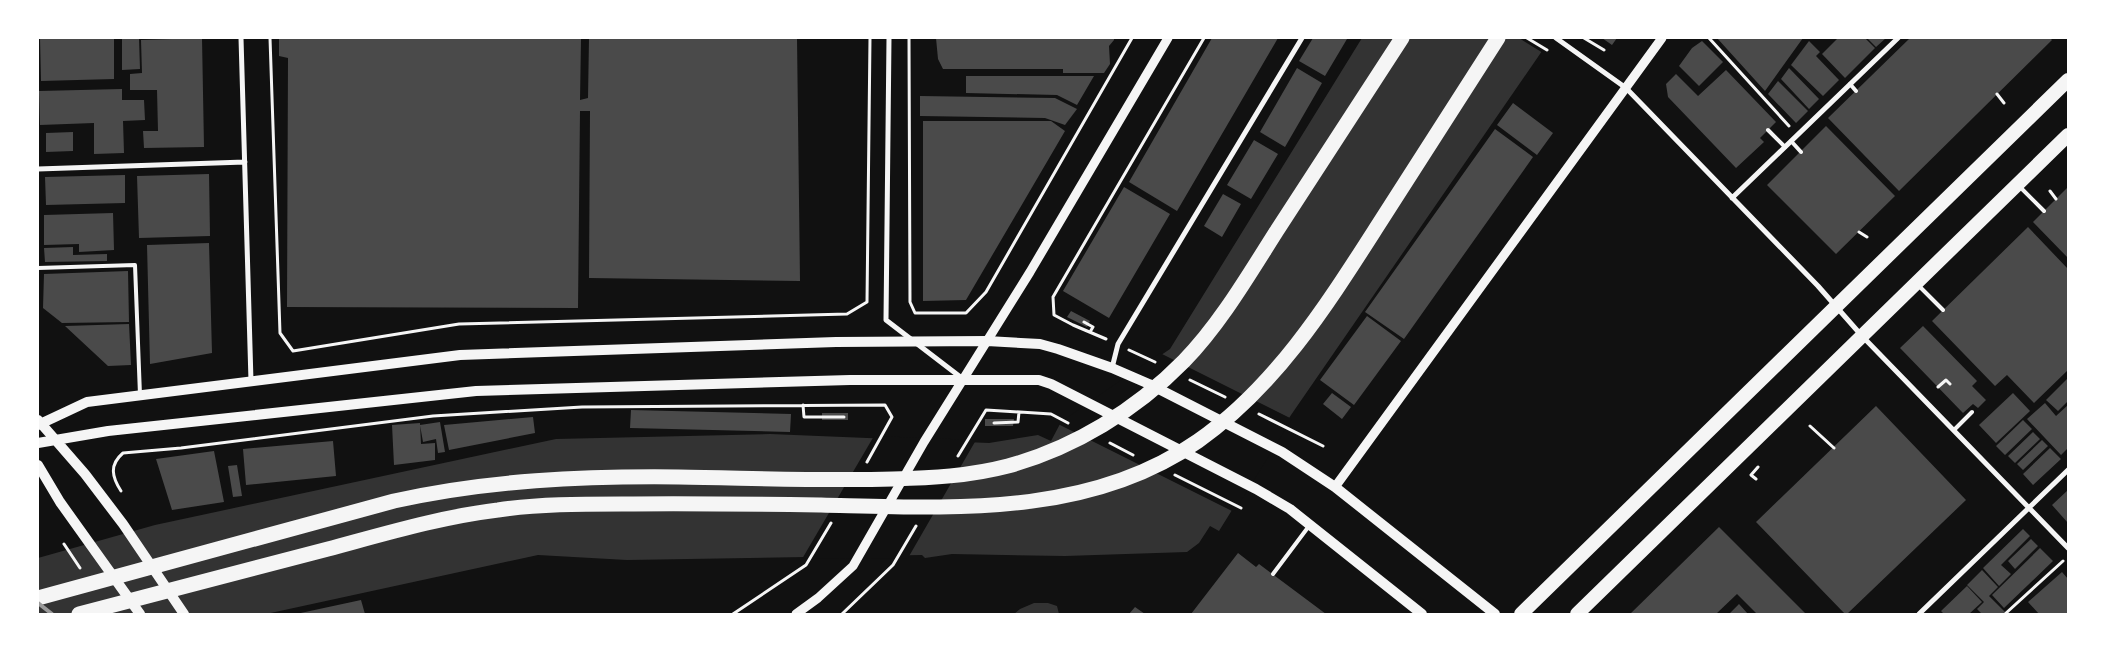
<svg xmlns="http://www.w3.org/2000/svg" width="2106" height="652" font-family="'IBM Plex Sans',sans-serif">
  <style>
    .water { fill: #333 }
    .pier { fill: #111 }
    .building { fill: #4a4a4a }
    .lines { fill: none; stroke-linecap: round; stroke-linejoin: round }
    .path { stroke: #f5f5f5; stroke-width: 3 }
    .service { stroke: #f5f5f5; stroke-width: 4 }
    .minor { stroke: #f5f5f5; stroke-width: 5 }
    .tertiary { stroke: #f5f5f5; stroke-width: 9 }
    .secondary { stroke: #f5f5f5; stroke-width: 10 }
    .trunk { stroke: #f5f5f5; stroke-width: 14 }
    .motorway { stroke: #f5f5f5; stroke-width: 15 }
    .rail { stroke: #9a9a9a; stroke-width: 4 }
  </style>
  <rect width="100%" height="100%" fill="#111"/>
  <!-- water -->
  <path class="water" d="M1362,38H1551L1291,415L1219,531L1210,526L1199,543L1187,552L1065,556L952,554L925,558L922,555L627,560L538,555L266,614H38V558L155,525L556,439L770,434L989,443L1038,435L1051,441L1060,424L1170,349Z
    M1034,603H1048L1057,606L1059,614H1014L1020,609Z"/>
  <!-- pier -->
  <path class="pier" d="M1519,38H1553L1543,53Z
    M1160,353L1292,419L1234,512L1058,424Z
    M874,436L976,440L908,558L802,559Z"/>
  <!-- building -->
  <path class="building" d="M40,38H114V79L41,81Z
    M122,38H139L140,69L122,70Z
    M202,38L204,147L144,148L143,131H158L157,90H130V74L142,73L141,40Z
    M279,38L581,39L580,100L588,98L589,38H797L800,281L589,278L590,111H580L578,308L287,307L288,58L279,56Z
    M936,38H1114V40L1109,46L1110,64L1104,73H1063V69H943L938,59Z
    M1212,38H1278L1177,211L1129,182Z
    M1313,38L1347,39L1325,76L1299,61Z
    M1602,38H1617L1612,45Z
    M1717,38H1803L1765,91Z
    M1838,38H1865L1875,48L1845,78L1822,54Z
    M1867,38H1886L1876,47Z
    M1910,38H2050L2052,40L1899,191L1828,118Z
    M1702,41L1723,62L1699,86L1679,66L1692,48Z
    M1809,41L1820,52L1816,56L1839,80L1823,96L1791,65Z
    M1297,68L1322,83L1285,147L1260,132Z
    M1789,68L1819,99L1809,109L1781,79Z
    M1726,70L1776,122L1760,138L1764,142L1736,168L1668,97L1666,84L1676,74L1698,96Z
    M966,76H1094L1077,105L1057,95L966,93Z
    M1778,81L1808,111L1796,123L1768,94Z
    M122,89V100H144L145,120L123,121L124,153L94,154V123L40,125L39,91Z
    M920,96L1055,98L1077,109L1065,125L1045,118L920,116Z
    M1513,103L1553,133L1537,155L1497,125Z
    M923,121H1051L1065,131L966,300L923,301Z
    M1826,126L1895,196L1836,254L1767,185Z
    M1495,129L1533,157L1404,339L1365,312Z
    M73,132V151L46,152V133Z
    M1254,140L1278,154L1251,199L1227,185Z
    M209,174L210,236L139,238L137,176Z
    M125,175V203L46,205L45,177Z
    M1124,187L1170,214L1109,318L1063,291Z
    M2068,187V258L2033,222Z
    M1223,194L1241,204L1222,237L1204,226Z
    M113,213L114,250L79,252V244L44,245V215Z
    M2028,227L2068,269V370L2034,403L2007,375L1995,386L1932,321Z
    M209,243L212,353L150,364L147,245Z
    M73,247V255L107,254V261L45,262L44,248Z
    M128,271L129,322L62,323L43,308L44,274Z
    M1071,311L1090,321L1087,327L1067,317Z
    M1367,316L1401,341L1354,405L1320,380Z
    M129,324L131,365L108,366L65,326Z
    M1923,326L1977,381L1972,386L1986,400L1978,408L1973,404L1963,413L1900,348Z
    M2068,378V401L2058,411L2046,400Z
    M1332,393L1351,407L1342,419L1323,404Z
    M2013,393L2030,411L1996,443L1979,425Z
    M2045,403L2056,416L2068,405V448L2061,455L2027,419Z
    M1876,406L1966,500L1847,614H1845L1756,522Z
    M631,410L791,414L790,432L630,428Z
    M822,413H848V420H822Z
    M533,417L535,433L449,450L444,425Z
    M985,419H1014L1013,426H985Z
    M2023,420L2032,429L2005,455L1996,446Z
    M440,422L445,452L438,453L436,439L423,442L420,425Z
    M420,423L421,444L435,443V460L394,465L392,425Z
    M2033,432L2040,439L2015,463L2008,456Z
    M2042,440L2048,446L2023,470L2017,464Z
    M333,441L336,476L246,485L243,449Z
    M2050,448L2061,459L2033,485L2023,474Z
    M214,451L224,502L172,510L156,459Z
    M237,465L242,496L233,497L228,466Z
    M2068,490V523L2052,505Z
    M1719,527L1806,614H1757L1737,594L1716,614H1630Z
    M2023,529L2030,536L2001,565L2011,574L1999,586L1983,568Z
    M2031,539L2038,546L2015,569L2008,561Z
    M2040,548L2053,561L2004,608L1992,595Z
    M1238,553L1256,567L1259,564L1326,614H1191Z
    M1982,570L1998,587L1989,596L2005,612L2002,614H1982L1977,609L1984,602L1967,585Z
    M2062,572L2068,579V614H2039L2028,602Z
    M1967,586L1982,602L1969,614H1944L1941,611Z
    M361,600L365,614H296Z
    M1739,604L1748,614H1729Z
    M1135,607L1145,614H1129Z"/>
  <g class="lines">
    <!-- path -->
    <path class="path" d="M270,38L280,333L293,351L459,324L847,314L867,302L870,38
      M909,38L910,302L915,313H966L986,292L1132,38
      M1527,38L1547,50
      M1584,38L1604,50
      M1709,38L1789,126
      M1997,94L2004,103
      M2050,191L2056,199
      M1859,232L1867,237
      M1084,322L1093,327L1090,332
      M1106,339L1073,325L1054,315L1053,297L1204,38
      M1129,350L1155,362
      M1190,380L1225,397
      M1938,387L1946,380L1950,384
      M803,405L804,417H844
      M1259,414L1323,446
      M994,423L1018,422L1019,412
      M1810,426L1834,448
      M1110,443L1133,455
      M958,456L986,410L1051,414L1068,423
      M1175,475L1241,508
      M1756,479L1751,475L1758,467
      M121,491C112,477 109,465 123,453L181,448L433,416L582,407L885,405L892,417L867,462
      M64,544L80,568
      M733,614L806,565L831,523
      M842,614L893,565L916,526
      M2005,614L2063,561"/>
    <!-- service -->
    <path class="service" d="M1850,84L1856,91
      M1768,130L1785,147
      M1791,141L1801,152
      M2019,186L2044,211
      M38,268L135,265L140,395
      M1918,285L1943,310
      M1954,430L1972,412
      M1273,574L1309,526"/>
    <!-- minor -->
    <path class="minor" d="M241,38L251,381
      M889,38L886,320L963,379
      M1556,38L1626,88L1818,286L1862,336L2068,548
      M38,169L245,162
      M1732,198L1898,38
      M1112,368L1118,344L1302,38
      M1919,614L2068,470"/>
    <!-- tertiary -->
    <path class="tertiary" d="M1335,487L1662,38
      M796,614L818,598L853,566L924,442L1030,272L1168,38"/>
    <!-- secondary -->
    <path class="secondary" d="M38,420L85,474L123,524L184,614
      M38,425L87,402L460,355L836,342L987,341L1040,344L1058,349L1112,368L1149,384L1282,452L1335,487L1495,614
      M38,443L108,431L476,391L850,380H1039L1051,384L1256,489L1290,509L1422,614
      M38,465L60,502L140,614"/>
    <!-- trunk -->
    <path class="trunk" d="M1521,614L2068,80
      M1577,614L2068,135"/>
    <!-- motorway -->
    <path class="motorway" d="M38,598L394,501C488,480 583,476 679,477C750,478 821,481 893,479C931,478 970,476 1008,466C1074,448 1136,410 1184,361C1220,324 1248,276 1276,232C1318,167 1360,102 1402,38
      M79,614C162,593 245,571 328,549C384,534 440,517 498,510C539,504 580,504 622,504C688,503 754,504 821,505C949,508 1088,518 1198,441C1278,385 1330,300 1382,219C1421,159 1459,98 1498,38"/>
    <!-- rail -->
    <path class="rail" d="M38,603L52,614"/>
  </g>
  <!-- border -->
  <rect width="2106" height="652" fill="none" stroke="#ffffff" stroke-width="78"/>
</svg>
